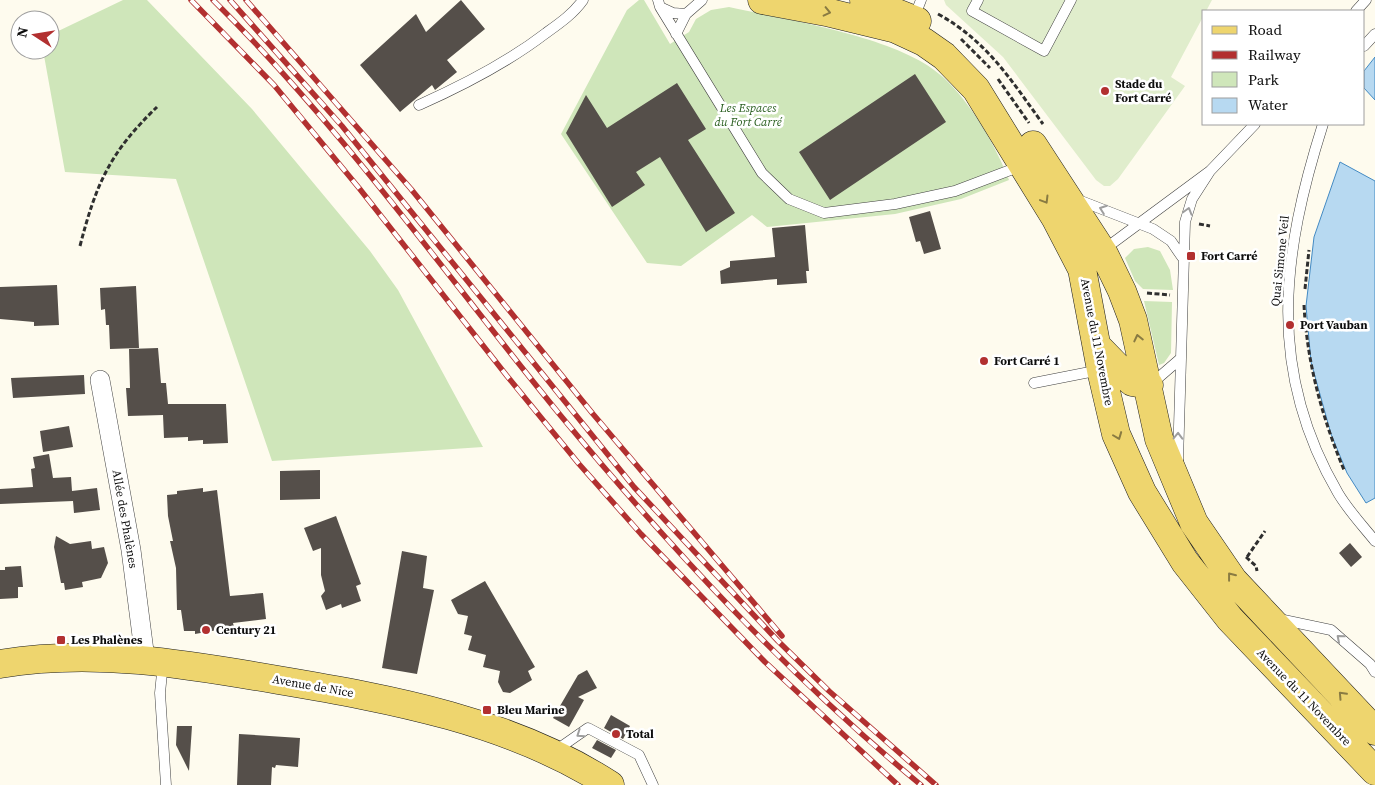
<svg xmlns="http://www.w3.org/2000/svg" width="1375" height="785" font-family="'Source Serif 4',serif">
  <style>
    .green { fill: #cfe6ba }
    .pitch { fill: #e0edcc }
    .water { fill: #b7d9f1; stroke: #438ac3 }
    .building { fill: #554f4a }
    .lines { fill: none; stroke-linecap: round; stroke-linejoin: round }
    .lane-casing { stroke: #404040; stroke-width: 11 }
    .street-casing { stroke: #404040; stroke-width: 20 }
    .primary-casing { stroke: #1e1e1e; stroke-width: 29 }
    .path { stroke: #2f2f2f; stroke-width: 3; stroke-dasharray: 5 2.5; stroke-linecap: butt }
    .lane { stroke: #fff; stroke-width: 10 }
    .street { stroke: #fff; stroke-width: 19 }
    .primary { stroke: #eed56e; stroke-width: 28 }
    .rail-casing { stroke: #b23030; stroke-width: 5.5 }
    .rail { stroke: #fff; stroke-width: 4; stroke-dasharray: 11; stroke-linecap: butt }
    .oneway { stroke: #897b42 }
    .oneway2 { stroke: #9e9e9e }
    .poi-dot { fill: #b23030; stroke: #fff; stroke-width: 2 }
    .labels { text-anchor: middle; stroke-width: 5; stroke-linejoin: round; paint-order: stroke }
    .poi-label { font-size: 12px; font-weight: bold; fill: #0d0d0d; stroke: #fff; text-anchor: start }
    .park-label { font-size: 12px; font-style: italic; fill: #2c6022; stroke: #fff }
    .street-label { font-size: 12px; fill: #0d0d0d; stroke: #fff }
  </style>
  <rect width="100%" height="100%" fill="#fefbee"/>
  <!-- green -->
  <path class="green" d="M123,0H147L252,109L370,251L398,290L483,447L272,461L176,179L65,172L43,50H50V35Z
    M639,0H644L670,44L689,32L696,19L711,10L729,7C787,20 902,37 944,78C971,103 996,146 1009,180L961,199L895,214L767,227L752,215L681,266L647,263L561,134L627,10Z
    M1148,247L1160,251L1170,270L1173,290L1143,289L1135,281L1125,258L1134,249Z
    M1144,301L1172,302L1171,353L1164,363L1159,365Z"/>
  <!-- pitch -->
  <path class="pitch" d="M944,0H1212L1171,77L1185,86L1118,179L1110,186H1104L1096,180L1003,57L946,5Z"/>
  <!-- water -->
  <path class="water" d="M1375,57V100L1364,88V71Z
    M1340,162L1375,181V498L1366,503L1347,473L1331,434L1311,362L1306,306L1314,237Z"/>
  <!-- building -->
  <path class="building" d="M461,0L485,29L447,60L457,72L435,90L432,85L400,112L360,65L416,14L426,32Z
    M915,74L946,122L830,200L799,152Z
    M677,83L706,129L688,140L735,213L706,232L660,157L636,172L645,185L612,207L566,133L586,95L607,128Z
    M930,211L941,249L924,254L920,241L916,242L909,217Z
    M805,225L809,271H806L807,283L777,285V279L721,284L720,271L730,267V261L775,257L772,228Z
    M57,285L59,325L34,326V322L0,319V287Z
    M136,286L139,348L110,349L109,325H106L105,309L101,310L100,288Z
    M158,348L161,383H166L168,404H226L228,443L203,444V440L188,441V437L164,438L163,415L128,416L126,388H130L129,349Z
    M84,375L85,394L13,398L11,378Z
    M69,426L73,447L43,452L40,431Z
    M49,454L53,478L71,477L72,491L97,488L100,510L74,513L73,501L0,504V489L33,487L31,469L35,468L33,457Z
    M320,470V499L280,500V471Z
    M203,488V492L217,490L230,596L263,593L266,619L233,623L234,627L195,634V631H184L181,610H177L176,568L170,541H173L168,516L167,495L177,494V491Z
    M336,516L361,584L356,586L361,601L342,608L341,604L326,610L321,596L325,591L321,575V548L313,551L304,528Z
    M56,536L70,544L91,541L92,549L104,547L108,563L101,578L82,582L83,587L65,590L64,583H61L54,547Z
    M1350,543L1362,557L1351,567L1339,553Z
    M402,551L427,556L423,588L434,590L417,674L382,668Z
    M21,566L23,587H18V598L0,599V570H5V567Z
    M485,581L535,667L528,671L532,680L510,693L503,692L498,682L500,671L483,667L486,655L468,650L472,636L464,634L468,616L458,614L451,600Z
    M587,670L597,688L578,697L584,700L569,727L553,718L578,675Z
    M611,715L630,726L623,739L604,728Z
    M177,726H192L189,771L176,745Z
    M239,734L300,738L298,767L276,765L275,768L272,767L271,785H237Z
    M597,740L616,750L611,758L592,748Z"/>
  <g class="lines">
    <defs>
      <path id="lane" d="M658,0L660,7L673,13L686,14L702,0
        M978,0L972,11L1044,51L1071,0
        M660,7L762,173L789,199L824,213L895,204L955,191L1021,166
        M1356,11L1366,0
        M914,18L921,0
        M676,34L686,14
        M1364,46L1375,34
        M419,105C464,85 507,63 546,33C560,23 573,14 583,0
        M1323,124C1282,253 1266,370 1338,493C1348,510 1362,525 1375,541
        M1076,199L1153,229L1171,241L1182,257
        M1105,251L1110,245L1210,171L1255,124
        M1034,383L1100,370
        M1150,385L1180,359
        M1178,461L1185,222L1192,199L1210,171
        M1279,619L1331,630L1370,664L1375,672
        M163,663L160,693L166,785
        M555,751L588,728L639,755L653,785"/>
      <path id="street" d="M100,380L131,550L145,659"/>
      <path id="primary" d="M762,0L826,12L896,29L924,42L944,56L976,89L1056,219L1082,269L1101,370L1116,434L1142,492L1185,562L1230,619L1375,771
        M864,0L917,21
        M1033,145L1104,254L1122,291L1133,320L1159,439L1194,523L1233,580L1375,731
        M1097,346L1132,382L1149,385
        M0,664C93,648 186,664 278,680C391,699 512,721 610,785"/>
    </defs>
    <!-- lane casing -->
    <use href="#lane" class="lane-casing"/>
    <!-- street casing -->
    <use href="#street" class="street-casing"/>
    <!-- primary casing -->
    <use href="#primary" class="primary-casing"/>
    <!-- path -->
    <path class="path" d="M938,14C988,42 1010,79 1043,124
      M961,39L990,68
      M998,79L1029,123
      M1199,224L1210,226
      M80,246C96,184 110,152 157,107
      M1305,289L1309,250
      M1147,293L1170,295
      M1304,305C1307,363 1322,417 1344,470
      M1246,557L1256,566L1257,571
      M1247,557L1265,531"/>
    <!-- lane -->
    <use href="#lane" class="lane"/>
    <!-- street -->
    <use href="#street" class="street"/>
    <!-- primary -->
    <use href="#primary" class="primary"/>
    <defs>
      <path id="rail" d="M191,0L274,85L359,188L507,376L579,464L641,534L765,662L898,785
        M213,0C342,127 447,277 561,416C671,549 788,675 921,785
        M230,0L342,126L634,487L778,641L829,691L936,785
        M246,0L411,189L593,414L782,636"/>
    </defs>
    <!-- rail casing -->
    <use href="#rail" class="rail-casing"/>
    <!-- rail -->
    <use href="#rail" class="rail"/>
  </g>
  <!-- one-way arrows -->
  <defs><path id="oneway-chevron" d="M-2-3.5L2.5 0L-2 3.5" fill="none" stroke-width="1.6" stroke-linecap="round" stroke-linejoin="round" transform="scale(1.25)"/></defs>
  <g class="oneway">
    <use href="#oneway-chevron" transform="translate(827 12) rotate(13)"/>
    <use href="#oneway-chevron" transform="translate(1045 200) rotate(59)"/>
    <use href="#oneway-chevron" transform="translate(1138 338) rotate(-103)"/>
    <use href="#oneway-chevron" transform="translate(1118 436) rotate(69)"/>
    <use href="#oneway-chevron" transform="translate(1231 576) rotate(-128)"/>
    <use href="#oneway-chevron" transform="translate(1342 695) rotate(-133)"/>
  </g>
  <g class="oneway2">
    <use href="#oneway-chevron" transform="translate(1103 209) rotate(-160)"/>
    <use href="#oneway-chevron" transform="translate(1188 211) rotate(-74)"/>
    <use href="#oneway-chevron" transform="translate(1178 436) rotate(-89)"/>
    <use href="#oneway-chevron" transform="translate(1340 638) rotate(-139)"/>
    <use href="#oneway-chevron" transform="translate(580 734) rotate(146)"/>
  </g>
  <!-- markers -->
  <g class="poi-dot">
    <circle cx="1105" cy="91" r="5"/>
    <rect x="1186" y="251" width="10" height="10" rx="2.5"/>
    <circle cx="1290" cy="325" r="5"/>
    <circle cx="984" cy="361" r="5"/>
    <circle cx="206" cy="630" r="5"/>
    <rect x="56" y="635" width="10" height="10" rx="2.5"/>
    <rect x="482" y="705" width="10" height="10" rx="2.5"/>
    <circle cx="616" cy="734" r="5"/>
  </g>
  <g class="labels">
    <!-- poi labels -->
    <g class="poi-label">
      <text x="1115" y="88">Stade du<tspan x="1115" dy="14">Fort Carré</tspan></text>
      <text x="1201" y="260">Fort Carré</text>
      <text x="1300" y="329">Port Vauban</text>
      <text x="994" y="365">Fort Carré 1</text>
      <text x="216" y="634">Century 21</text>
      <text x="71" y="644">Les Phalènes</text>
      <text x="497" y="714">Bleu Marine</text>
      <text x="626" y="738">Total</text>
    </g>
    <!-- park labels -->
    <g class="park-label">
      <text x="748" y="112">Les Espaces<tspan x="748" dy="14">du Fort Carré</tspan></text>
    </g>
    <!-- street labels -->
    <g class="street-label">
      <text transform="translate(1280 261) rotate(-84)" y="4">Quai Simone Veil</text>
      <text transform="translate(1097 342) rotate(79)" y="4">Avenue du 11 Novembre</text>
      <text transform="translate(125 519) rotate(80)" y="4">Allée des Phalènes</text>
      <text transform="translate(313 686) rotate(10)" y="4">Avenue de Nice</text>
      <text transform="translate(1304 697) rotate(46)" y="4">Avenue du 11 Novembre</text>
    </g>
  </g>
  <!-- legend -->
  <rect x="1202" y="10" width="162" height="115" fill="#ffffff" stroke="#9e9e9e"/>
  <rect x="1212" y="26" width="25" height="8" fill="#eed56e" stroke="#9e9e9e"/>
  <text x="1248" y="35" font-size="15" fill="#0d0d0d">Road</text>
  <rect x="1212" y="51" width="25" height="8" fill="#b23030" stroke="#9e9e9e"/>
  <text x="1248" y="60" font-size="15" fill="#0d0d0d">Railway</text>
  <rect x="1212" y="72" width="25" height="15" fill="#cfe6ba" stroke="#9e9e9e"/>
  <text x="1248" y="85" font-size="15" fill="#0d0d0d">Park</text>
  <rect x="1212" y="98" width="25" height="15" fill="#b7d9f1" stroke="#9e9e9e"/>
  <text x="1248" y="110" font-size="15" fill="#0d0d0d">Water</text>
  <!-- north arrow -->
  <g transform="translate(35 35) rotate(282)"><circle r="24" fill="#ffffff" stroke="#9e9e9e"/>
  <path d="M0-4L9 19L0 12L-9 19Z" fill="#b23030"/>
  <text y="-8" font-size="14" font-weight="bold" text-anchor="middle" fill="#0d0d0d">N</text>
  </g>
</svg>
